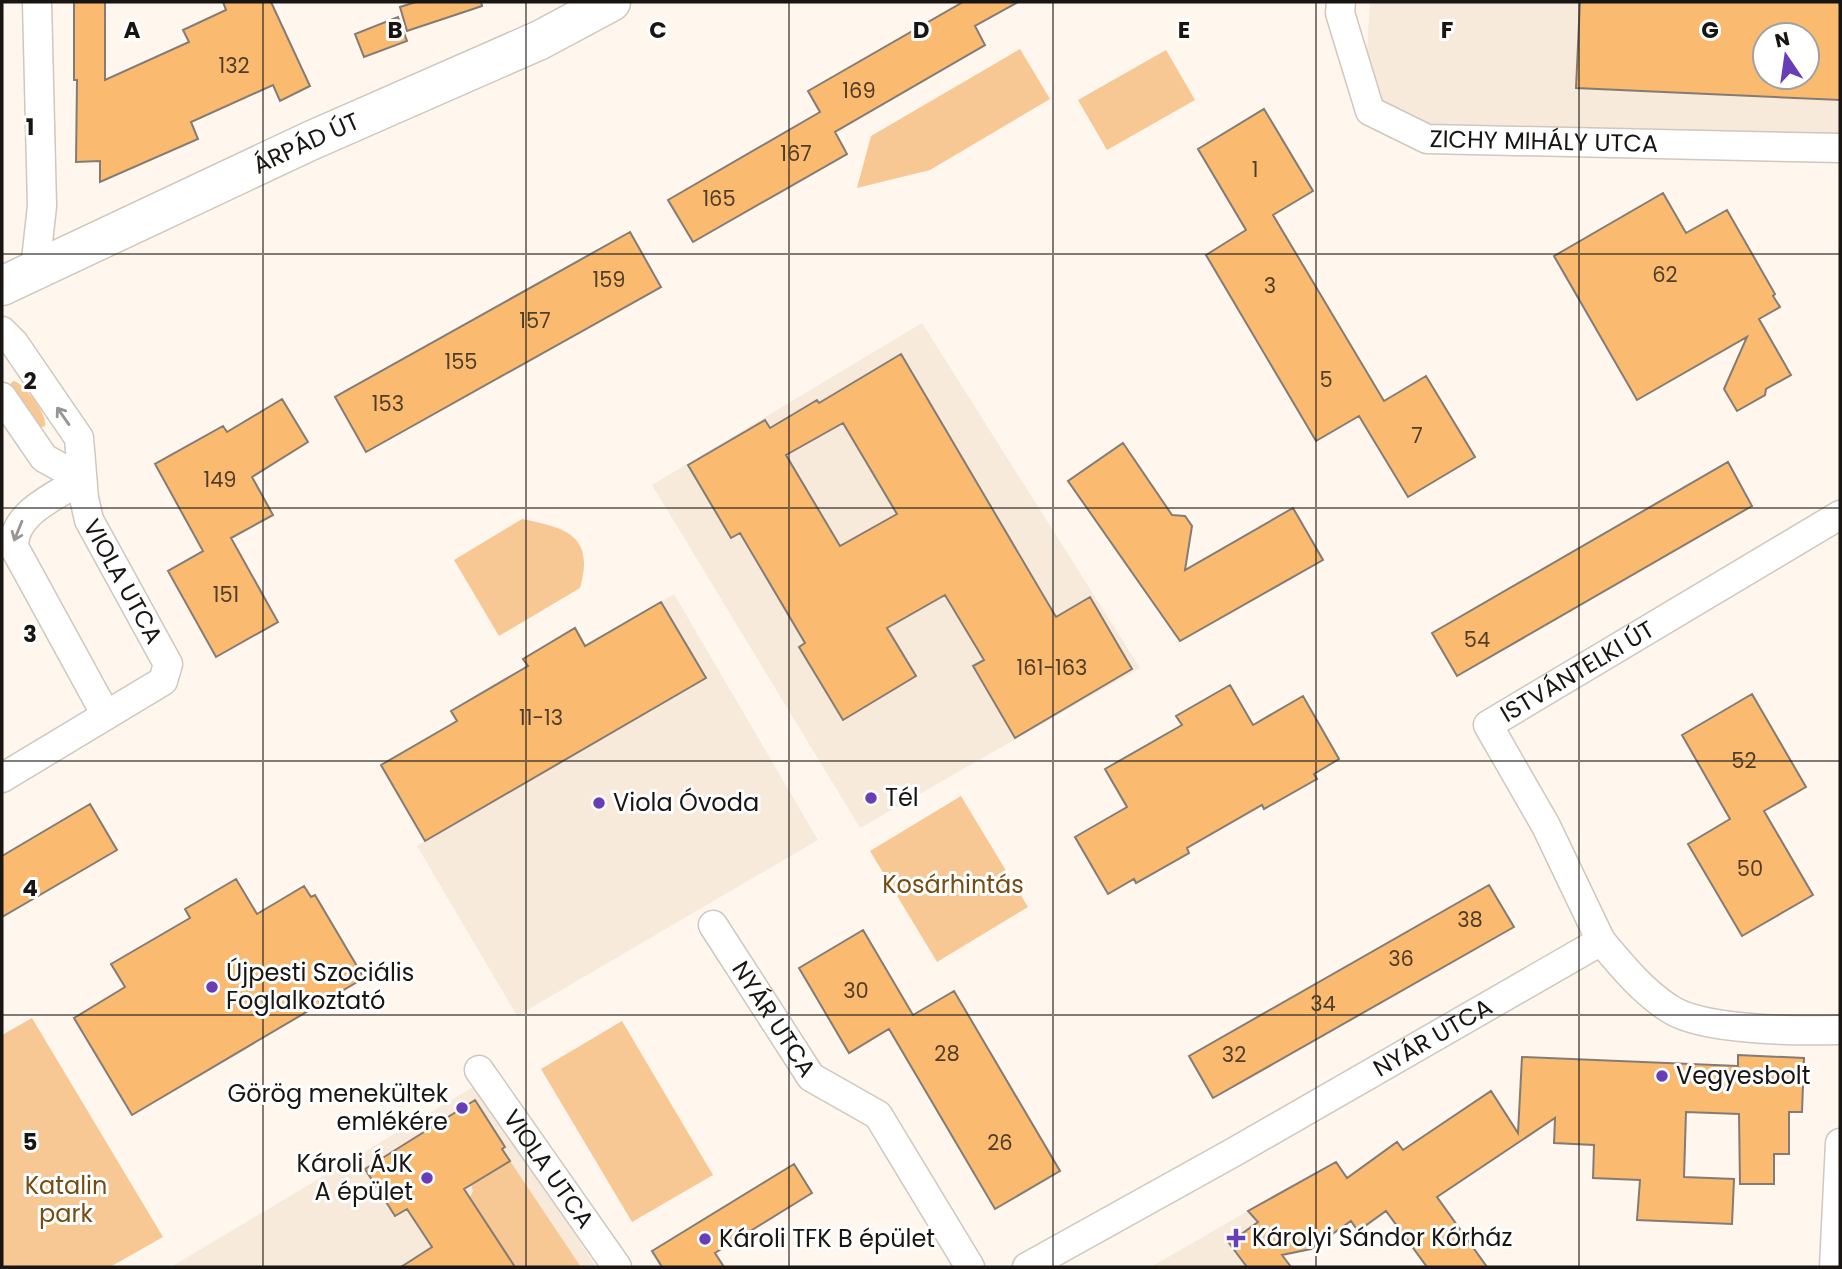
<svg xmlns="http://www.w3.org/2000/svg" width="1842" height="1269" font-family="Poppins,sans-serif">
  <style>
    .built { fill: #f7eadb; fill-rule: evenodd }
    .green { fill: #f7c894 }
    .building { fill: #faba6f; stroke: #847c74; stroke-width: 2; fill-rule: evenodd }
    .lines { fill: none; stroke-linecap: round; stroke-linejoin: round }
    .street-casing { stroke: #d0c7be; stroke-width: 31 }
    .secondary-casing { stroke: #d0c7be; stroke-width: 41 }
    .street { stroke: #fff; stroke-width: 28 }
    .secondary { stroke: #fff; stroke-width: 38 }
    .oneway { stroke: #979694 }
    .grid { fill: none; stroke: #181512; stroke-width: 2; stroke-opacity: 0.55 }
    .poi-dot { fill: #683eb6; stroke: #fff; stroke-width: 2.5 }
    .labels { text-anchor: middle; stroke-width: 6; stroke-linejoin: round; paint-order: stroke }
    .number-label { font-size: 21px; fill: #503e29 }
    .street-label { font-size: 24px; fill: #181512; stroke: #fff }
    .poi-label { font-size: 24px; fill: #181512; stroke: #fff; text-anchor: start }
    .park-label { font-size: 24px; fill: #754c12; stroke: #fff }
    .grid-label { font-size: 23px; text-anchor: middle; font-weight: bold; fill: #181512; stroke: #fff; stroke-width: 6; stroke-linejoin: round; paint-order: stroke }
  </style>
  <rect width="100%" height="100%" fill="#fff6ed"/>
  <!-- built -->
  <path class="built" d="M1370,2H1840V138L1430,125L1378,101L1366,67ZM1765,35H1807V77H1765Z
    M922,323L1140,668L860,828L652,485Z
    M674,594L818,840L517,1016L417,846L425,841L381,765Z
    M478,1084L596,1267H171Z
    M1248,1211L1291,1267H1151Z"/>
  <!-- green -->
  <path class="green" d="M1020,49L1050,99L930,170L857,188L871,136Z
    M1166,50L1195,100L1107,150L1078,100Z
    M13,381C24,382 48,415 45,426L37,429L7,388Z
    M522,519C566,528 595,535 580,588L499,636L454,560Z
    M961,796L1028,907L937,962L870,851Z
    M32,1018L163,1237L110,1267H2V1035Z
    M622,1021L713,1175L632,1222L541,1069Z
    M510,1161L581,1267H515L470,1197L473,1191L471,1185Z"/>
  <!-- building -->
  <path class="building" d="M74,2H105V80L189,42L183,30L226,10L223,2H271L310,86L280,101L273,85L191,122L198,139L100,182V161L76,162L77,80H74Z
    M416,2H481L482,6L407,31L400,7Z
    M963,2H1018L975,26L985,45L835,132L847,154L693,242L668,200L820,112L808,91Z
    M1580,2H1840V100L1576,88ZM1765,35H1807V77H1765Z
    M398,17L407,41L364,57L355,34Z
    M1264,109L1313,191L1273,215L1384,401L1426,376L1475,457L1408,497L1359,416L1316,441L1206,255L1246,230L1198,149Z
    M1663,193L1686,233L1727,210L1775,294L1773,296L1780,307L1759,319L1791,375L1766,389L1765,395L1737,411L1724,389L1747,337L1637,400L1554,256Z
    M630,232L661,287L366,452L335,397Z
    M901,354L1056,617L1090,597L1132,669L1015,738L973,666L984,660L945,595L887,628L916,676L843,720L799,647L805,643L740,533L731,538L688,465L765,420L770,428L817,400L819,403ZM843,423L897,514L840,546L786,455Z
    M282,399L308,442L252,477L273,515L231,538L278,622L216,657L168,571L203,551L155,464L223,426L227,432Z
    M1123,443L1172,515L1185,516L1192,526L1185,570L1293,508L1323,560L1180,641L1068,481Z
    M1728,462L1752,506L1457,676L1432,633Z
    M661,602L706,678L425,841L381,765L457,721L451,711L528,666L523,659L575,628L585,646Z
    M1230,685L1253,725L1303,696L1339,759L1314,774L1317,779L1264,809L1262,805L1187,848L1189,853L1136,883L1134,879L1108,894L1075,837L1127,807L1105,769L1182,725L1176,716Z
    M1752,694L1806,787L1764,811L1813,895L1742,936L1688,844L1730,819L1682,735Z
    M90,804L117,850L2,917V856Z
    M236,879L257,914L304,886L311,897L315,895L364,978L132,1115L74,1018L125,987L111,964L190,918L185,909Z
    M1489,885L1514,927L1213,1098L1189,1056Z
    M863,930L913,1015L954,991L1060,1171L995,1209L889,1029L849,1053L799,968Z
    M1738,1055L1804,1058L1802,1112H1789V1154H1774V1184H1740L1739,1114L1686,1112L1684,1177L1734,1179L1732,1224L1637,1220L1640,1180L1593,1178L1594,1145L1554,1143L1555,1118L1437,1197L1487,1267H1427L1386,1211L1358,1231L1351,1221L1311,1249L1282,1255L1291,1267H1247L1229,1243L1258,1222L1248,1211L1336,1162L1347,1178L1397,1142L1403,1150L1491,1091L1518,1133L1522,1057L1738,1066Z
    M475,1100L505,1147L502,1149L510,1161L464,1189L515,1267H401L432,1247L407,1209L395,1216L365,1169Z
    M794,1164L812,1193L715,1253L724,1267H662L652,1251Z"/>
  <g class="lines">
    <defs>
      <g id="street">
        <path id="s1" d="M1341,2L1340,13L1370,111L1427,139L1840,148"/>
        <path d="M35,269L42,206L37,2"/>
        <path id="s2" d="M2,331L14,343L79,438L84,498L89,520L168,664L163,681L2,778"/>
        <path d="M2,397L44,458L82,479"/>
        <path d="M82,479C57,496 13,512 14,547L106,715"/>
        <path id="s3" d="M713,925L811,1077L878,1115L970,1267"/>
        <path id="s4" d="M1601,941L1546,826L1488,725L1840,515"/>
        <path id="s5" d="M479,1070L617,1267"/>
        <path id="s6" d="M1027,1267L1234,1152L1601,941C1622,966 1642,991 1670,1009C1704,1031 1799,1031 1840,1030"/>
        <path d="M1834,1267L1840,1143"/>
      </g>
      <g id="secondary">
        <path id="s7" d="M2,286L310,141L540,40L611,2"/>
      </g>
    </defs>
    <!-- street casing -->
    <use href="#street" class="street-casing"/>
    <!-- secondary casing -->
    <use href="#secondary" class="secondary-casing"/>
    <!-- street -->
    <use href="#street" class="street"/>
    <!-- secondary -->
    <use href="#secondary" class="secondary"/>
  </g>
  <!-- one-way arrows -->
  <defs><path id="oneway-shaft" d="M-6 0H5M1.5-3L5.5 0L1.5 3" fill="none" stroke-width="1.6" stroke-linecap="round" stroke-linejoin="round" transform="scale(1.75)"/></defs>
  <g class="oneway">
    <use href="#oneway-shaft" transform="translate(63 416) rotate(-125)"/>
    <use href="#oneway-shaft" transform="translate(18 531) rotate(112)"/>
  </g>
  <!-- grid -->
  <path class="grid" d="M263,2V1267M526,2V1267M789,2V1267M1053,2V1267M1316,2V1267M1579,2V1267M2,254H1840M2,508H1840M2,761H1840M2,1015H1840"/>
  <!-- markers -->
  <g class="poi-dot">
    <circle cx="871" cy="798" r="7"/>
    <circle cx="599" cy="803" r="7"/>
    <circle cx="212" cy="987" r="7"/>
    <circle cx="1662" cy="1076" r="7"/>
    <circle cx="462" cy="1108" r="7"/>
    <circle cx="427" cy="1178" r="7"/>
    <path d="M1232.5 1227.5h7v7h7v7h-7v7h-7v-7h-7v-7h7z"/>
    <circle cx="705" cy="1239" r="7"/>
  </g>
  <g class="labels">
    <!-- number labels -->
    <g class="number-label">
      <text x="234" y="73">132</text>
      <text x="859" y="98">169</text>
      <text x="796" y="161">167</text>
      <text x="1255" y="177">1</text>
      <text x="719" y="206">165</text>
      <text x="1665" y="282">62</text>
      <text x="609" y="287">159</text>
      <text x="1270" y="293">3</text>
      <text x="535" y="328">157</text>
      <text x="461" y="369">155</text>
      <text x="1326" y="387">5</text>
      <text x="388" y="411">153</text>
      <text x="1417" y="443">7</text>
      <text x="220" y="487">149</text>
      <text x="226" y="602">151</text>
      <text x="1477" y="647">54</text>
      <text x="1052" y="675">161-163</text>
      <text x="541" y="725">11-13</text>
      <text x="1744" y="768">52</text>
      <text x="1750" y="876">50</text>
      <text x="1470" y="927">38</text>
      <text x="1401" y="966">36</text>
      <text x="856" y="998">30</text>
      <text x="1323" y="1011">34</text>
      <text x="947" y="1061">28</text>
      <text x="1234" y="1062">32</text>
      <text x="1000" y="1150">26</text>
    </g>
    <!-- street labels -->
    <g class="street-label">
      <text dy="8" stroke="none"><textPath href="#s1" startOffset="294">ZICHY MIHÁLY UTCA</textPath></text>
      <text dy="8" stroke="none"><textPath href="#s7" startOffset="336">ÁRPÁD ÚT</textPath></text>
      <text dy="8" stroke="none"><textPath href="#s2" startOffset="285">VIOLA UTCA</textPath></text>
      <text dy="8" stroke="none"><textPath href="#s4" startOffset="348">ISTVÁNTELKI ÚT</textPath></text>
      <text dy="8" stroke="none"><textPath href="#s3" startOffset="112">NYÁR UTCA</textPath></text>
      <text dy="8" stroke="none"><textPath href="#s6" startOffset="466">NYÁR UTCA</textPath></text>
      <text dy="8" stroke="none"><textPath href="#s5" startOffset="121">VIOLA UTCA</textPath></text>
    </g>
    <!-- poi labels -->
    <g class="poi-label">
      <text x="885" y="806">Tél</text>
      <text x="613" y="811">Viola Óvoda</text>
      <text x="226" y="981">Újpesti Szociális<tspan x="226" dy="28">Foglalkoztató</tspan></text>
      <text x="1676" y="1084">Vegyesbolt</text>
      <text x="448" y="1102" text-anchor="end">Görög menekültek<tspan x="448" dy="28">emlékére</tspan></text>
      <text x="413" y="1172" text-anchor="end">Károli ÁJK<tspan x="413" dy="28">A épület</tspan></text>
      <text x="1252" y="1246">Károlyi Sándor Kórház</text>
      <text x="719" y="1247">Károli TFK B épület</text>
    </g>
    <!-- park labels -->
    <g class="park-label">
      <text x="953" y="893">Kosárhintás</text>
      <text x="66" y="1194">Katalin<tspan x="66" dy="28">park</tspan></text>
    </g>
  </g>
  <g class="grid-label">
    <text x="132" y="38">A</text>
    <text x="395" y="38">B</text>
    <text x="658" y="38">C</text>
    <text x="921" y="38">D</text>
    <text x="1184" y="38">E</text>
    <text x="1447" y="38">F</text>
    <text x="1710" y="38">G</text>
    <text x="30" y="135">1</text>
    <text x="30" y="389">2</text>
    <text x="30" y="642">3</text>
    <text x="30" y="896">4</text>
    <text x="30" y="1150">5</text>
  </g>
  <!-- border -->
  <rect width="1842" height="1269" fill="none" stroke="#181512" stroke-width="7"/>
  <!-- north arrow -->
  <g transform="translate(1786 56) rotate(347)"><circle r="33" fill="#ffffff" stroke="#a3a1a0" stroke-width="2"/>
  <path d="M0-5L12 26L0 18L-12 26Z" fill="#683eb6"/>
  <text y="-10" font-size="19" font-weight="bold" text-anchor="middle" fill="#181512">N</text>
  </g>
</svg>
